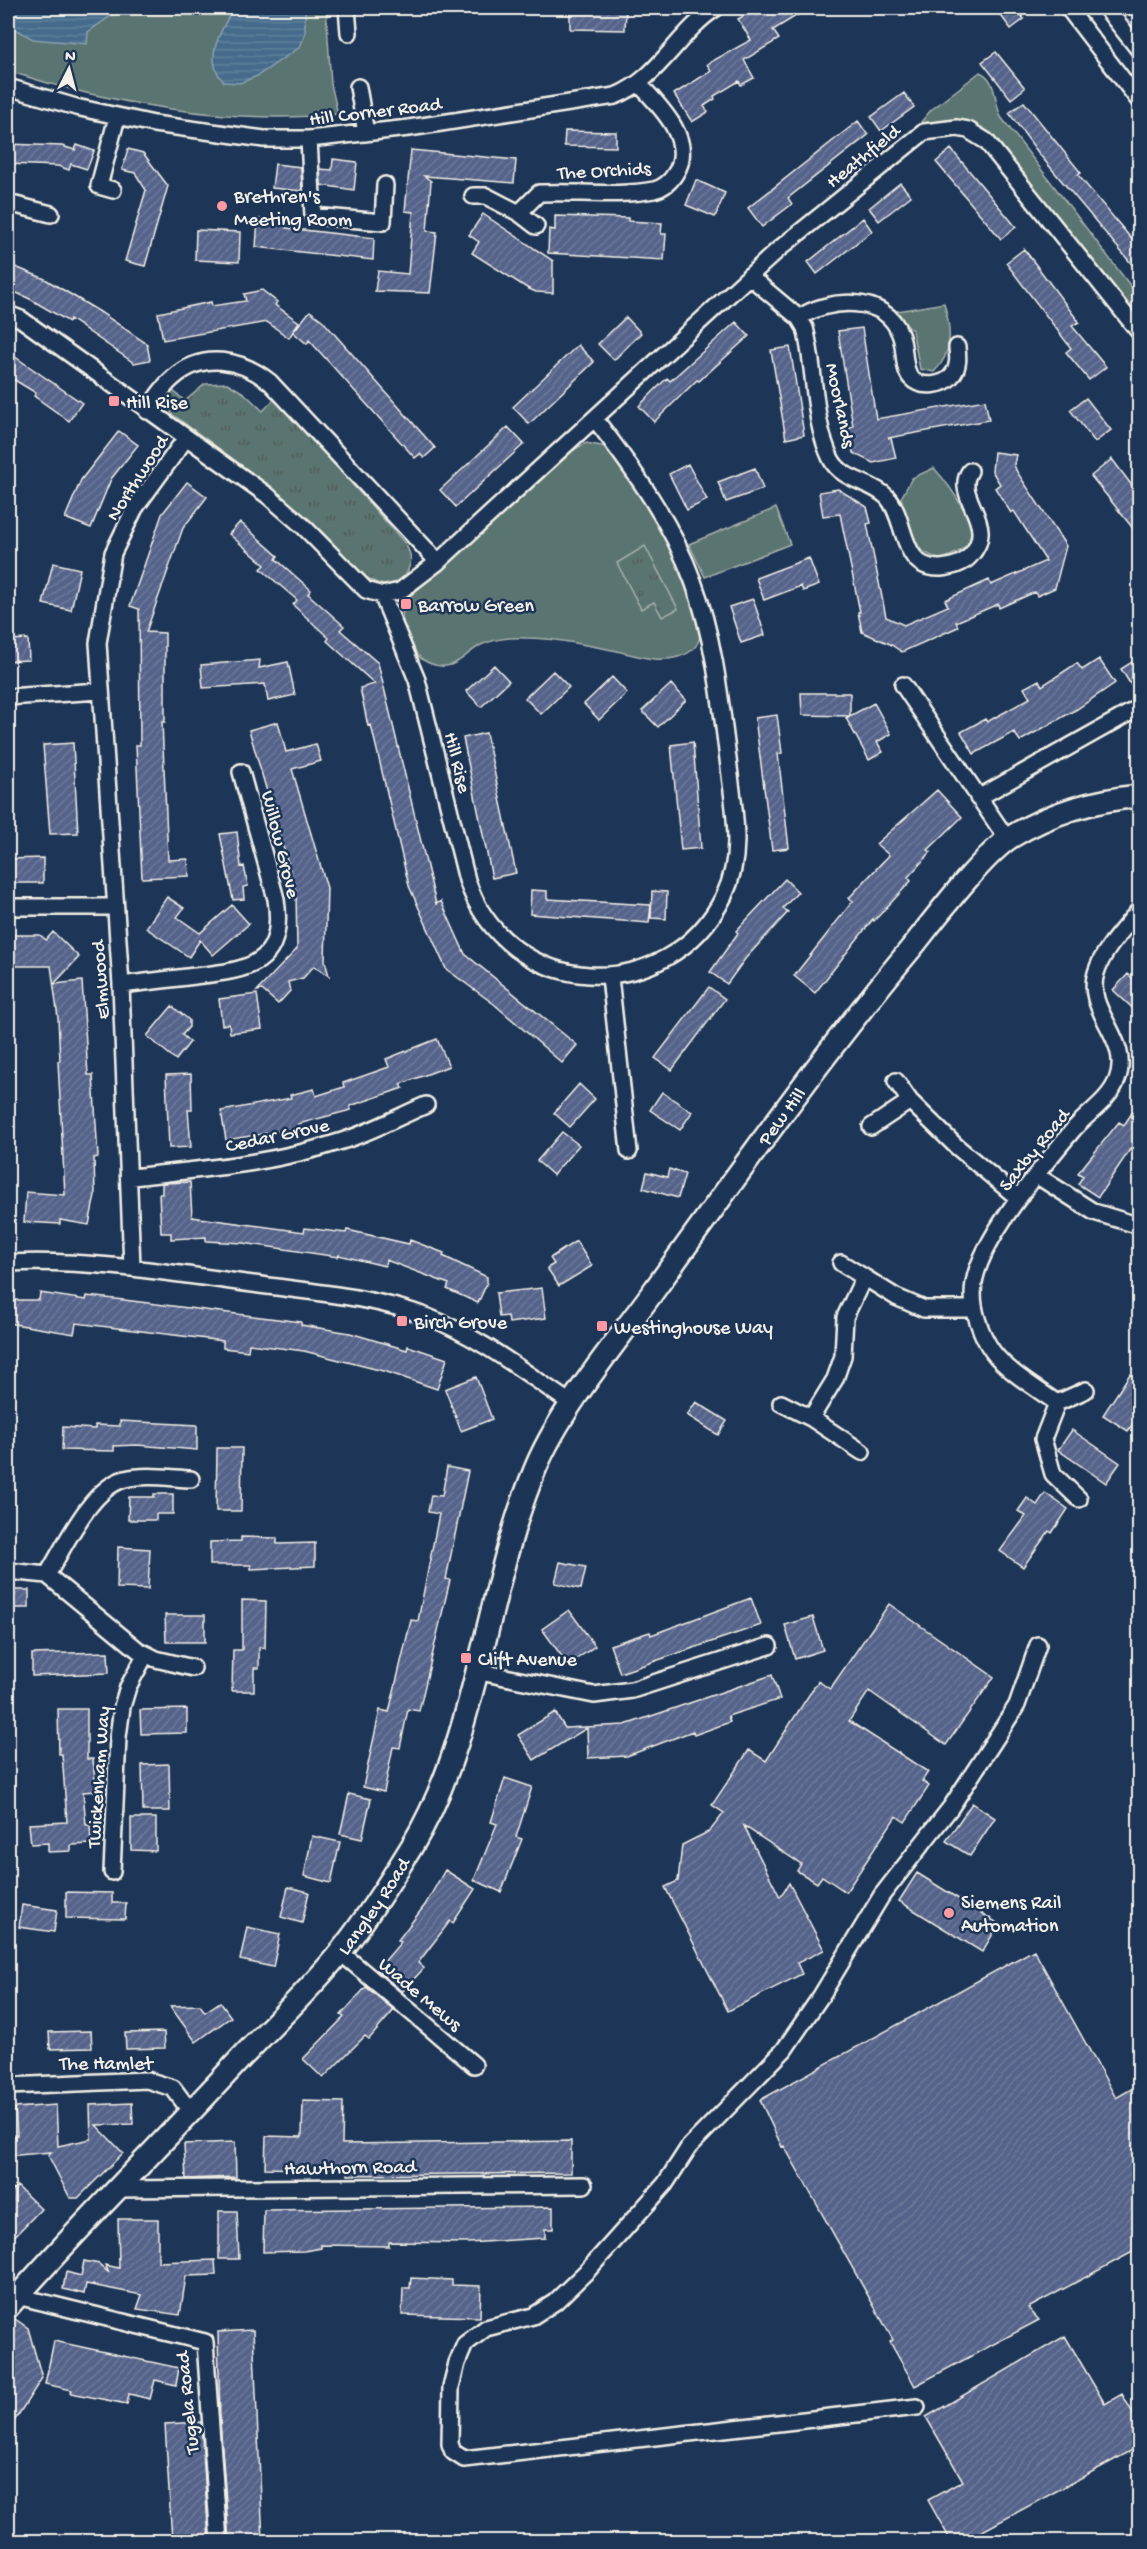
<svg xmlns="http://www.w3.org/2000/svg" width="1147" height="2549" font-family="'Gochi Hand',sans-serif">
  <style>
    .grass { fill: #5a7471; stroke: #a7b2ac; stroke-width: 1.5 }
    .park { fill: url(#park-tufts); stroke: #a7b2ac; stroke-width: 1.5 }
    .water { fill: url(#water-rules); stroke: #8aa1b0; stroke-width: 1.5 }
    .building { fill: url(#building-hatch); stroke: #f4f1e8; stroke-width: 1.5 }
    .lines { fill: none; stroke-linecap: round; stroke-linejoin: round }
    .minor-casing { stroke: #f4f1e8; stroke-width: 20 }
    .secondary-casing { stroke: #f4f1e8; stroke-width: 26 }
    .minor { stroke: #1d3557; stroke-width: 15 }
    .secondary { stroke: #1d3557; stroke-width: 21 }
    .poi-dot { fill: #ff9aa2; stroke: #1d3557; stroke-width: 2 }
    .labels { text-anchor: middle; stroke-width: 5; stroke-linejoin: round; paint-order: stroke }
    .street-label { font-size: 20px; fill: #f4f1e8; stroke: #1d3557 }
    .poi-label { font-size: 20px; fill: #f4f1e8; stroke: #1d3557; text-anchor: start }
  </style>
  <defs>
    <pattern id="park-tufts" width="24" height="20" patternUnits="userSpaceOnUse" patternTransform="scale(1.5)"><rect width="24" height="20" fill="#5a7471"/><path d="M3 7l-1-3M5 7V3M7 7l1-3M15 17l-1-3M17 17v-4M19 17l1-3" fill="none" stroke="#515c59"/></pattern>
    <pattern id="water-rules" width="6" height="5" patternUnits="userSpaceOnUse" patternTransform="scale(1.5)"><rect width="6" height="5" fill="#446b8b"/><path d="M0 2.5h6" fill="none" stroke="#60819b"/></pattern>
    <pattern id="building-hatch" width="6" height="6" patternUnits="userSpaceOnUse" patternTransform="scale(1.5)"><rect width="6" height="6" fill="#54628a"/><path d="M-1 1l2-2M0 6l6-6M5 7l2-2" fill="none" stroke="#6d799a"/></pattern>
  </defs>
  <rect width="100%" height="100%" fill="#1d3557"/>
  <filter id="ink" filterUnits="userSpaceOnUse"><feTurbulence type="fractalNoise" baseFrequency=".0167" numOctaves="2"/><feDisplacementMap in="SourceGraphic" scale="12" xChannelSelector="R" yChannelSelector="G"/><feConvolveMatrix kernelMatrix="1 2 1 2 8 2 1 2 1" color-interpolation-filters="sRGB"/></filter>
  <g filter="url(#ink)">
    <!-- grass -->
    <path class="grass" d="M8,8H326L331,84L338,114C231,125 109,104 8,71Z
      M980,72C997,79 994,102 1001,117L1139,297V323L994,136C974,119 949,118 925,126L921,122L931,110Z
      M944,303C951,328 954,353 934,372L920,369L912,330L892,312Z
      M586,443L606,447C634,473 706,599 700,636C698,647 689,654 678,657C655,664 630,653 607,649C580,644 553,638 526,638C511,637 494,639 481,645C464,654 454,674 429,663C408,654 397,621 405,601L568,453Z
      M934,468C947,482 955,494 964,510C980,541 969,550 939,560L917,548L901,498L912,478Z
      M776,508L790,544L705,577L689,544Z"/>
    <!-- park -->
    <path class="park" d="M227,383L244,393L263,411L275,398L404,542C409,550 413,558 409,567C405,582 391,589 377,583C354,574 338,546 320,530C273,488 223,451 172,414L166,400L172,390L185,401L205,384Z
      M645,546L678,609L662,617L654,602L641,609L617,563Z"/>
    <!-- water -->
    <path class="water" d="M8,8H122L88,32L87,44L33,39L8,25Z
      M233,8H305V34L300,47L257,76L240,83L224,82C202,59 221,32 233,8Z"/>
    <!-- building -->
    <path class="building" d="M574,8H626L625,30L570,29V11H574Z
      M757,8H809L773,30L779,39L744,60L754,78L741,85L739,81L714,96L715,99L704,106L708,112L692,122L674,94L711,71L707,64L751,40L738,19Z
      M995,8H1016L1024,19L1011,29Z
      M996,52L1025,88L1011,99L982,62Z
      M904,93L914,107L881,131L871,117Z
      M1024,102L1081,173L1078,175L1140,249V274L1040,155L1009,113Z
      M858,121L868,135L788,198L792,204L762,227L748,208Z
      M565,131L616,132V147L564,146Z
      M8,144L62,146L75,150L77,145L94,151L87,169L71,164L69,170L58,166L8,164Z
      M128,149L143,153L168,186L145,266L125,261L146,190L135,173L122,170Z
      M951,149L1016,227L1001,239L936,162Z
      M411,150L516,160L514,183L424,176L431,181L427,231L437,232L430,293L375,291L378,271L408,274L413,212L405,211Z
      M333,159L357,162L354,190L321,185L320,169L332,170Z
      M275,164L301,167L302,191L272,188Z
      M696,180L725,193L715,217L686,205Z
      M900,183L911,196L879,221L869,208Z
      M483,214L553,261V293L536,292L527,288L472,253L479,242L469,235Z
      M555,216L628,218V221L662,223L661,234H666L664,260L548,253L549,229L555,230Z
      M863,218L872,231L817,274L808,262Z
      M258,219L286,222V228L374,238L373,260L256,247Z
      M196,230L240,232L239,262L195,260Z
      M1024,249L1079,322L1072,326L1106,367L1089,380L1066,352L1071,348L1006,263Z
      M8,264L45,279L100,312L147,344L150,360L134,363L70,319L69,322L30,299L8,289Z
      M262,290L277,302L275,305L299,322L289,338L267,322L163,340L158,313L211,302L212,306L246,301L244,294Z
      M310,311L322,320L435,448L424,458L420,454L415,458L309,340L307,344L293,332Z
      M626,317L641,333L614,360L598,344Z
      M736,322L749,336L699,381L697,380L654,422L639,406L667,378L670,381Z
      M862,328L876,419L985,400L989,420L888,438H891L896,458L873,463L853,453L848,428L853,426L838,331Z
      M578,345L594,362L529,424L513,407Z
      M790,347L804,435L786,439L771,350Z
      M8,352L82,403L69,421L34,396L36,393L8,376Z
      M1086,398L1111,430L1095,442L1070,410Z
      M508,427L524,444L456,507L440,490Z
      M119,431L138,445L111,479L91,528L65,518L81,480Z
      M994,452L1016,455L1014,465L1017,472L1066,546L1055,588L1037,596L1035,592L999,608L998,604L956,622L958,627L902,652L890,644L862,632L858,612H860L840,514L823,516L819,492L838,489L867,507L871,523L867,524L886,617L904,625L948,606L945,600L989,580L991,585L1046,561L1014,511L1011,513L995,488L1000,484L992,471Z
      M1112,459L1133,487L1140,482V537L1091,476Z
      M688,464L707,500L687,510L669,474Z
      M755,468L763,489L726,502L718,482Z
      M187,482L207,497L183,528L146,632L165,633V722H162L168,860L188,859L189,876L142,878L136,745H140L139,609L130,606L162,514Z
      M240,522L278,556L276,559L311,590L308,594L344,626L340,630L378,663L436,904L441,901L465,954L577,1045L562,1063L494,1004L446,969L409,886L371,725L368,726L360,688L375,684L327,641L329,638L293,605L297,600L261,569L265,565L229,534Z
      M809,558L819,585L803,591L801,586L764,600L756,578Z
      M53,563L80,569L71,610L43,604Z
      M753,599L765,635L741,643L729,607Z
      M28,639L29,660L8,661V640Z
      M1140,657V697L1139,698L1121,669Z
      M1099,659L1115,683L1077,709L1020,741L1014,732L974,754L961,732L985,719L987,722L1030,698L1024,688L1039,680L1042,686L1077,663L1082,670Z
      M260,660L259,668L288,662L295,695L268,701L265,684L203,688L201,665Z
      M494,665L509,681L481,707L466,691Z
      M553,671L569,687L541,714L525,698Z
      M612,677L627,693L599,720L584,704Z
      M671,684L686,700L658,727L642,711Z
      M801,693H850V716L874,703L891,734L877,742L883,752L869,760L846,718L850,716L802,715Z
      M777,715L782,753L778,754L789,848L772,850L755,718Z
      M278,722L286,752L316,744L321,761L292,769L327,888L325,961L329,976L314,966L303,978L288,982L290,991L278,1004L262,990L257,991L297,949L296,891L249,730Z
      M486,733L516,873L492,878L463,738Z
      M693,742L701,848L681,850L671,745Z
      M73,743L78,833L50,834L43,745Z
      M937,790L962,817L928,850L931,852L908,877L911,881L874,921L873,919L815,993L794,976L853,901L849,898L889,855L876,844Z
      M237,832L241,867L244,866L248,886L243,887L244,899L233,900L220,834Z
      M43,858V883H8V859Z
      M785,879L798,892L783,908L788,912L745,959L727,984L710,972L738,933L736,931Z
      M531,890L547,891V899L651,905L649,923L530,914Z
      M652,891L667,892L666,919L651,918Z
      M167,897L184,908L177,917L200,933L232,905L249,924L213,955L200,940L189,957L146,928Z
      M53,932L79,957L54,984L82,981L88,1075H93L98,1157L94,1158L95,1195L89,1225L60,1220V1224L24,1222L26,1192L65,1195L58,1061H60L58,1018L51,966H8V935H40L46,940Z
      M1128,974L1140,985V1015L1113,990Z
      M709,987L725,999L672,1070L655,1058Z
      M257,994L262,1029L230,1033L229,1024L222,1025L219,999Z
      M172,1006L189,1020V1027L182,1035L190,1042L176,1060L147,1036Z
      M437,1039L449,1066L401,1084L403,1088L350,1106L351,1110L298,1124L299,1128L226,1140L221,1111L291,1098L290,1095L314,1089L316,1096L344,1087L343,1083L389,1067L386,1059Z
      M191,1074L192,1110H188L191,1147L169,1148L166,1075Z
      M579,1084L595,1099L570,1127L554,1113Z
      M662,1092L692,1112L680,1130L650,1110Z
      M1140,1101V1153L1131,1148L1098,1197L1078,1184L1083,1176L1078,1173L1119,1122L1124,1125Z
      M562,1132L579,1145L553,1175L537,1161Z
      M669,1169L685,1174L678,1198L643,1188L647,1172L667,1177Z
      M190,1182L192,1217L304,1232L305,1228L346,1233L347,1230L409,1244L410,1240L444,1253L443,1256L487,1277V1283L478,1303L447,1289L449,1284L386,1260L385,1266L339,1255L338,1257L243,1243L206,1241V1237L171,1239V1233H161L159,1194H162V1183Z
      M576,1241L592,1266L559,1286L547,1268L554,1264L550,1258Z
      M542,1288L546,1318L509,1323L508,1316L499,1317L496,1293Z
      M40,1293L86,1300L87,1296L124,1300L301,1322V1325L350,1333L407,1350L408,1346L447,1359L437,1389L387,1372L304,1351L249,1344L248,1351L223,1348V1341L76,1323L74,1334L8,1323V1300H39Z
      M1130,1374L1140,1380V1414L1128,1431L1103,1415Z
      M476,1377L492,1419L461,1431L445,1389Z
      M696,1402L727,1421L718,1435L687,1415Z
      M120,1421L197,1425V1450L137,1445L114,1446V1451L62,1450L63,1427L95,1429V1425L120,1426Z
      M1072,1430L1120,1463L1106,1483L1058,1450Z
      M217,1448H242L241,1511H216Z
      M447,1467L468,1471L446,1579L450,1580L419,1711L408,1709L400,1748L393,1747L384,1792L363,1787L380,1710L389,1712L411,1620L418,1621L439,1514L428,1512L431,1495L442,1496Z
      M1045,1493L1068,1509L1052,1533L1049,1531L1023,1567L1000,1551L1026,1516L1018,1511L1027,1498L1037,1505Z
      M154,1494H173V1514H156V1520H128L129,1497H154Z
      M241,1537L277,1538V1544L315,1543V1566L251,1569V1565H210V1542L241,1541Z
      M118,1547L150,1549L148,1589L117,1588Z
      M560,1562L586,1567L581,1589L555,1583Z
      M8,1590H29V1608H8Z
      M751,1598L761,1625L620,1673L610,1645L650,1632L651,1635Z
      M242,1600L266,1601L265,1648L259,1647V1668H254V1691H232L233,1650H242Z
      M889,1604L994,1677L946,1745L869,1691L849,1721L928,1772L922,1781L929,1786L905,1822L896,1816L846,1892L822,1876L817,1883L797,1871L801,1864L744,1826L780,1897L789,1883L824,1950L797,1963L802,1974L728,2011L665,1887L678,1881L682,1845L710,1831L724,1813L712,1805L749,1750L766,1761L818,1681L830,1689Z
      M569,1610L595,1646L568,1665L542,1629Z
      M165,1615H205V1642H166Z
      M813,1617L823,1650L795,1659L785,1625Z
      M108,1652L109,1673L32,1676V1654Z
      M772,1675L780,1699L728,1716L730,1722L694,1735L693,1731L627,1756L588,1758L587,1728L534,1760L518,1735L555,1712L565,1728L625,1725Z
      M58,1709H87V1759H93L96,1791L83,1792L86,1825H90L91,1844L71,1845V1851L48,1852V1843L31,1844L29,1824L67,1822L62,1754H59Z
      M187,1709V1733L141,1734L140,1710Z
      M169,1764L170,1811H143L142,1765Z
      M505,1778L532,1787L516,1837L522,1839L501,1892L474,1880L497,1824L491,1822Z
      M349,1794L371,1799L362,1839L340,1834Z
      M972,1803L995,1818L970,1856L946,1841Z
      M131,1818H156V1851L131,1850Z
      M312,1836L340,1842L331,1883L304,1876Z
      M445,1870L475,1889L453,1923L450,1921L418,1963L424,1968L402,1992L377,1970L401,1942L398,1940L425,1905Z
      M917,1873L999,1924L982,1952L899,1901Z
      M288,1887L309,1892L302,1923L281,1917Z
      M66,1892L112,1893V1903H126L125,1919L66,1918Z
      M22,1905L57,1910L54,1932L19,1927Z
      M247,1927L280,1934L273,1967L240,1960Z
      M1034,1950L1116,2098L1140,2084V2248L1028,2308L1039,2320L915,2386L890,2342L893,2340L784,2146L782,2147L760,2100Z
      M366,1987L394,2010L369,2039L365,2036L323,2078L303,2059L344,2017L341,2015Z
      M220,2002L231,2017L196,2042L170,2006L200,2005L205,2012Z
      M91,2031L92,2048L50,2049L49,2032Z
      M164,2032L165,2048L126,2049L125,2033Z
      M303,2101L343,2102L342,2144L571,2141V2173L348,2175V2170L265,2168L266,2136L302,2137Z
      M132,2103L133,2124L96,2125L123,2153L78,2198H70L48,2155L51,2152L8,2156V2136L17,2135L15,2108L56,2105L58,2146L91,2139L90,2105Z
      M235,2142L236,2177L186,2179L184,2144Z
      M17,2186L41,2209L8,2243V2195Z
      M553,2207V2229H545V2238L468,2243L389,2242V2246L321,2245V2248L304,2251L263,2252L264,2210Z
      M219,2211H237L239,2259H219Z
      M118,2219H158V2262L215,2260L216,2275L186,2276L180,2315L137,2309L142,2295L86,2284L84,2294L63,2289L66,2272L81,2276L84,2261L99,2264L109,2273L105,2265L119,2268Z
      M411,2278L452,2280V2285L481,2286L480,2317L402,2315L403,2288H410Z
      M15,2319L28,2328L42,2378L8,2431V2329Z
      M253,2330L263,2541H229L220,2421L218,2332Z
      M1065,2336L1105,2404L1122,2394L1140,2426V2446L964,2541H951L928,2500L963,2481L926,2417Z
      M54,2341L179,2368L176,2385L155,2380L150,2399L129,2394L127,2404L71,2393L72,2390L45,2384Z
      M201,2422L209,2541H172L165,2424Z"/>
    <g class="lines">
      <defs>
        <path id="minor" d="M347,8L349,33
          M1068,8L1140,102
          M1106,8L1140,51
          M8,87L76,107L154,124L264,139H309L409,128L615,96C658,80 678,32 716,8
          M358,87L366,133
          M309,139L313,216L383,222L385,185
          M113,190L99,186L117,117
          M473,196H486L519,213L539,193C576,191 616,197 654,190C663,188 670,182 675,174C696,142 661,107 639,84
          M8,203L51,214
          M519,213L536,226
          M749,276L799,318L805,328C816,370 812,420 831,459C842,481 871,481 887,497C908,520 899,570 941,568C952,567 963,564 970,556C1000,524 952,497 970,471
          M8,314L21,319L267,495L304,527L366,590L382,595L400,591L438,562L779,249L924,132L957,128L968,130L986,141L1140,333
          M799,318C827,298 886,294 900,334C906,347 902,368 911,378C921,389 945,386 953,374C959,366 958,357 957,347
          M147,411C155,400 163,386 173,378C203,351 241,359 270,382L438,562
          M382,595L417,680L467,880C506,999 668,1009 724,896C744,855 734,811 729,767C721,705 715,640 693,581C671,521 633,469 595,419
          M903,685L1007,839
          M8,697L100,691
          M978,798L1140,707
          M8,907H115
          M610,977L629,1151
          M121,985C146,982 171,979 195,976C248,970 286,966 276,899L241,772
          M896,1081L910,1101
          M871,1127L910,1101L956,1146L1018,1198
          M1036,1175L1094,1212L1140,1226
          M131,1177C202,1169 273,1164 342,1141C371,1132 398,1117 426,1105
          M8,1263C89,1259 172,1273 253,1284C311,1292 372,1296 428,1317C480,1337 525,1373 572,1404
          M841,1263L864,1277
          M132,1267L121,985L98,643L113,553L135,508L186,438
          M781,1403L811,1418
          M1057,1403C1036,1388 1008,1372 993,1352C980,1334 970,1305 974,1283C981,1238 1043,1166 1072,1131C1086,1114 1109,1101 1117,1080C1133,1039 1084,1012 1096,973C1103,949 1125,928 1140,909
          M862,1452L811,1418L835,1379L843,1356L845,1317L864,1277L896,1297L924,1309H974
          M1079,1499L1053,1474L1043,1439L1057,1403L1086,1390
          M8,1571L47,1575L138,1650L156,1659L193,1668
          M47,1575C64,1548 91,1487 125,1479C145,1474 170,1478 191,1479
          M475,1671L594,1695L632,1690L769,1646
          M112,1872L118,1737L122,1707L128,1687L146,1654
          M340,1952L474,2065
          M8,2086L147,2080L173,2088L191,2112
          M116,2189L584,2185
          M17,2296L205,2342L219,2542
          M917,2407L464,2459L453,2452L450,2444L451,2387L457,2363L465,2344L486,2328L533,2316L555,2302L588,2270L665,2184L689,2147L784,2050L821,1996L882,1895L951,1807L998,1735L1017,1705L1038,1645"/>
        <g id="secondary">
          <path id="s1" d="M8,2307C83,2222 164,2142 241,2058C274,2023 311,1989 341,1951C367,1918 390,1882 412,1846C479,1735 485,1588 536,1467C562,1406 616,1343 655,1289C739,1173 821,1056 913,946C936,917 982,856 1011,837C1050,813 1094,800 1140,796"/>
        </g>
      </defs>
      <!-- minor casing -->
      <use href="#minor" class="minor-casing"/>
      <!-- secondary casing -->
      <use href="#secondary" class="secondary-casing"/>
      <!-- minor -->
      <use href="#minor" class="minor"/>
      <!-- secondary -->
      <use href="#secondary" class="secondary"/>
    </g>
  </g>
  <!-- markers -->
  <g class="poi-dot">
    <circle cx="222" cy="206" r="6"/>
    <rect x="108" y="395" width="12" height="12" rx="3"/>
    <rect x="400" y="598" width="12" height="12" rx="3"/>
    <rect x="396" y="1315" width="12" height="12" rx="3"/>
    <rect x="596" y="1320" width="12" height="12" rx="3"/>
    <rect x="460" y="1652" width="12" height="12" rx="3"/>
    <circle cx="949" cy="1913" r="6"/>
  </g>
  <g class="labels">
    <!-- street labels -->
    <g class="street-label">
      <text transform="translate(375 110) rotate(-7)" y="7">Hill Corner Road</text>
      <text transform="translate(862 155) rotate(-39)" y="7">Heathfield</text>
      <text transform="translate(604 169) rotate(-3)" y="7">The Orchids</text>
      <text transform="translate(842 405) rotate(78)" y="7">Moorlands</text>
      <text transform="translate(136 477) rotate(-57)" y="7">Northwood</text>
      <text transform="translate(459 762) rotate(76)" y="7">Hill Rise</text>
      <text transform="translate(282 844) rotate(76)" y="7">Willow Grove</text>
      <text transform="translate(99 980) rotate(-94)" y="7">Elmwood</text>
      <text dy="7" stroke="none"><textPath href="#s1" startOffset="1443">Pew Hill</textPath></text>
      <text transform="translate(277 1134) rotate(-12)" y="7">Cedar Grove</text>
      <text transform="translate(1033 1149) rotate(-51)" y="7">Saxby Road</text>
      <text transform="translate(97 1777) rotate(-86)" y="7">Twickenham Way</text>
      <text dy="7" stroke="none"><textPath href="#s1" startOffset="543">Langley Road</textPath></text>
      <text transform="translate(421 1993) rotate(40)" y="7">Wade Mews</text>
      <text x="106" y="2069">The Hamlet</text>
      <text transform="translate(350 2166) rotate(-1)" y="7">Hawthorn Road</text>
      <text transform="translate(186 2403) rotate(-96)" y="7">Tugela Road</text>
    </g>
    <!-- poi labels -->
    <g class="poi-label">
      <text x="234" y="202">Brethren's<tspan x="234" dy="23">Meeting Room</tspan></text>
      <text x="126" y="408">Hill Rise</text>
      <text x="418" y="611">Barrow Green</text>
      <text x="414" y="1328">Birch Grove</text>
      <text x="614" y="1333">Westinghouse Way</text>
      <text x="478" y="1665">Clift Avenue</text>
      <text x="961" y="1908">Siemens Rail<tspan x="961" dy="23">Automation</tspan></text>
    </g>
  </g>
  <!-- margin -->
  <rect width="1147" height="2549" fill="none" stroke="#1d3557" stroke-width="30"/>
  <rect x="15" y="15" width="1117" height="2519" fill="none" stroke="#f4f1e8" stroke-width="2" filter="url(#ink)"/>
  <!-- north arrow -->
  <g transform="translate(69 69) rotate(6)" stroke="#1d3557" stroke-width="4.5" paint-order="stroke">
  <path d="M0-4.5L10 22L0 15L-10 22Z" fill="#f4f1e8"/>
  <text y="-9" font-size="16" font-weight="bold" text-anchor="middle" fill="#f4f1e8">N</text>
  </g>
</svg>
